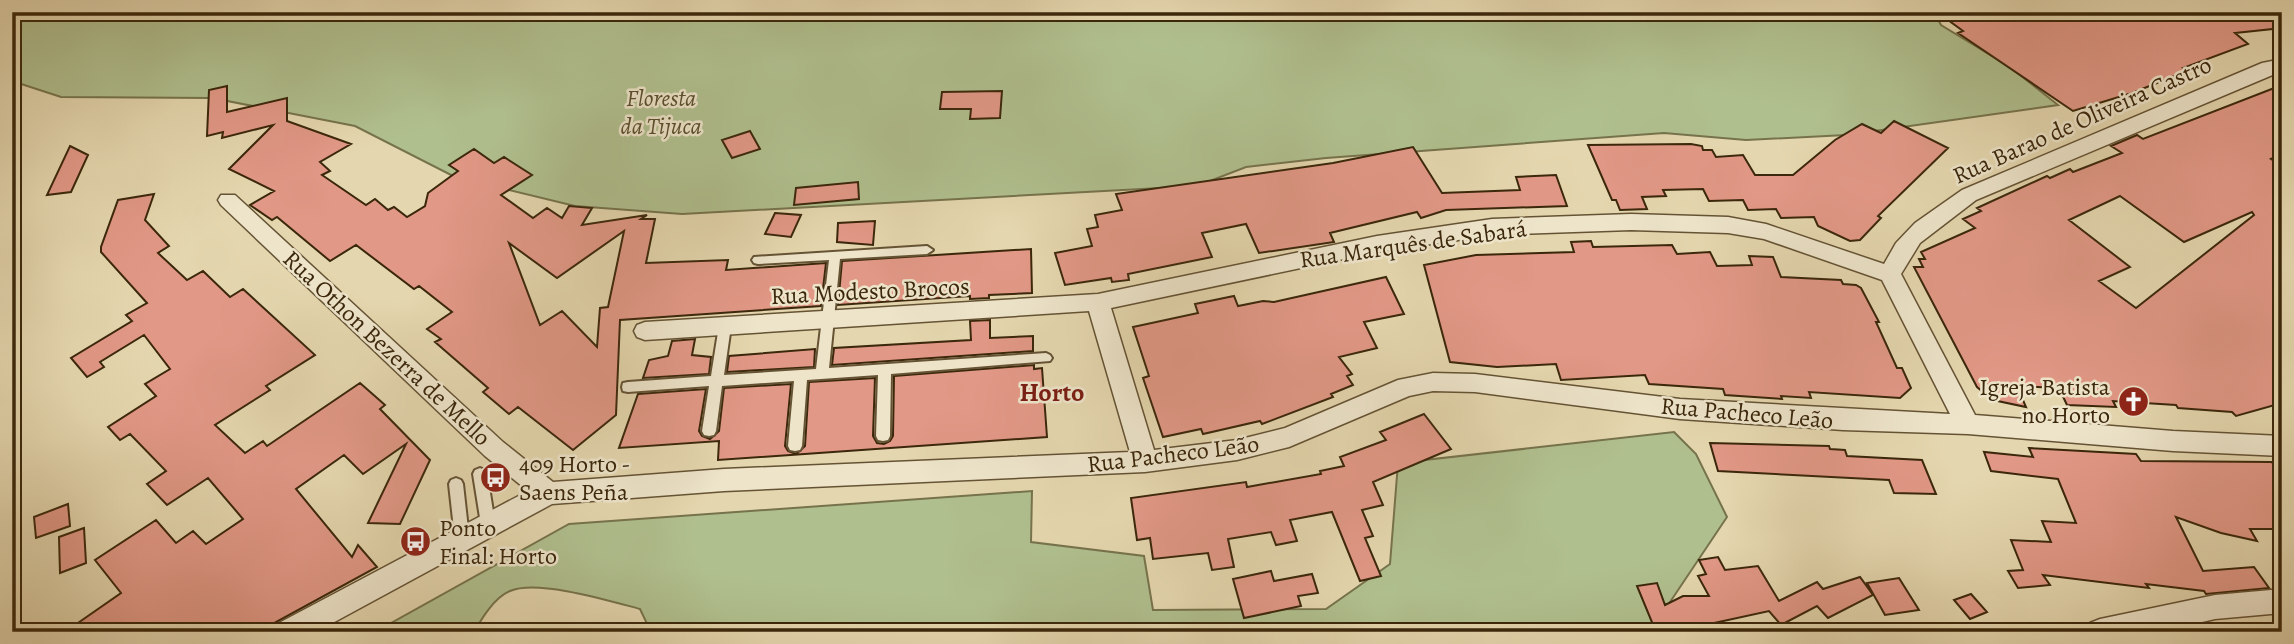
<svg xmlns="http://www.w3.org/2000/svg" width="2294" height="644" font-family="Alegreya,serif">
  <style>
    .green { fill: #b0bf8e; stroke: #76734c; stroke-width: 2 }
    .building { fill: #e19886; stroke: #3b270b; stroke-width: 2; fill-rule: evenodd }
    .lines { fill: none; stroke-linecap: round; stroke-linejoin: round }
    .lane-casing { stroke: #655334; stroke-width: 4 }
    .street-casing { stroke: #655334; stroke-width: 3 }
    .lane { fill: #ede4ca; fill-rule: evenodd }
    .street { fill: #ede4ca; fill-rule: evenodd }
    .labels { text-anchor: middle; stroke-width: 5; stroke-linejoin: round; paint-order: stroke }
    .park-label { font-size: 24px; font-style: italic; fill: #584d2c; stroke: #ede4ca }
    .street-label { font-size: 24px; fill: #3b270b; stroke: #ede4ca }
    .poi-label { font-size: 24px; fill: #3b270b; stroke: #ede4ca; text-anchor: start }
    .neighbourhood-label { font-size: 26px; font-weight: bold; fill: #7a1f14; stroke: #ede4ca }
  </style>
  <rect width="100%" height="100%" fill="#e4d6ae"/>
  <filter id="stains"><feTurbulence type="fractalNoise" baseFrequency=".00286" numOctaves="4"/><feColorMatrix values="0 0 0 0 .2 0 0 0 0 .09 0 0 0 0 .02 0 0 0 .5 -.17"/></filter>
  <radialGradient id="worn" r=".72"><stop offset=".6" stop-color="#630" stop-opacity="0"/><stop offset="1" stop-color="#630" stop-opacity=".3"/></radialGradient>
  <!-- green -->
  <path class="green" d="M12,12H1934L1941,25L2010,67L2058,105L1846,135L1746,140L1664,133L1326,158L1246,167L1197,186L682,214L575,206L455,177L355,126L212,98L61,97L12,81Z
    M1674,432L1696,454L1727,517L1656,623V632H651L640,609C610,601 537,579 510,591C494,598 482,618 474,632H375L569,524L1032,491L1031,542L1144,556L1153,610L1326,609L1390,564L1398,463Z"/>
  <!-- building -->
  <path class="building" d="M1937,12H2282V28L2235,33L2248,44L2183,68L2187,71L2132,93L2073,111L1958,33L1963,31Z
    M2282,85V154L2271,159L2282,166V403L2236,416L2232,412L2178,408L2176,405L2113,401L2116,407L2067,405L2059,388L2017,386L2026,407L1993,400L1977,387L1914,267H1923L1919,259H1925L1921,252L1975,228L1963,219L1981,211L1977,208L2047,176L2050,178L2070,169L2073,172L2122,153L2111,146L2137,135L2143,139ZM2120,196L2184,242L2252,212L2254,215L2136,308L2099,281L2130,267L2069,220Z
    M227,86V112L287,98V121L351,144L320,162L330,171L322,175L366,205L375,199L388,210L394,207L407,217L425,206L428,193L458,171L449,165L474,149L494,163L504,157L532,175L501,195L533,218L547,208L562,218L569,206L592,208L582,225L647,215L641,219H655L646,263L728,260L726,270L826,263L821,306L620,320L616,415L573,450L518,407L509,414L483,392L488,388L435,342L441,339L427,329L452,312L419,286L414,289L356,245L330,261L277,217L272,220L250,205L274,191L229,169L273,125L222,138L223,132L207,136L209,90ZM624,231L608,307L600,308L597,347L562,311L540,325L509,243L557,278Z
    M1002,91L1000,118L970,119L971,109H940L942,92Z
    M1894,121L1948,148L1878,216L1881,218L1860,240L1850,241L1818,226L1814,217L1781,218L1776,209L1748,210L1743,200L1709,201L1703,189L1663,190L1666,196L1642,197L1647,209L1620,210L1616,200H1612L1588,145L1691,144L1702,146L1703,150H1712L1716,157L1743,155L1755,175H1793L1835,140L1862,124L1881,133Z
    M750,131L760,149L732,158L722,140Z
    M70,146L88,155L71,192L47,195Z
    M1413,147L1442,193L1520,190L1516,177L1556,175L1567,206L1446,210L1421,218L1417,212L1330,233L1334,242L1259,253L1246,224L1202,233L1212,257L1128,274L1129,280L1112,282L1111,278L1065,285L1055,253L1092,246L1087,229L1098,227L1095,215L1122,210L1116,194L1333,163Z
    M858,182L859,199L794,205L796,188Z
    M154,194L145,220L169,246L158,253L187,280L203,271L230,297L243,289L315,355L266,386L270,390L215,425L245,453L263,441L267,446L360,383L385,405L380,409L430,460L400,524L368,523L406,444L363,474L344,455L296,489L352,557L358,545L377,567L258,632H65L121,593L95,560L156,520L176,543L193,531L206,544L243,519L208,478L167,505L147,484L166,471L130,434L120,440L108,427L156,396L145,384L170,369L144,335L100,362L104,367L87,377L71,358L132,321L126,315L147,303L101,252V247L118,200Z
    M775,213L801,215L791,237L765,234Z
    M875,221L873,245L837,242L838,223Z
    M1591,241L1593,247L1672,245L1677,254L1710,252L1717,266L1752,265L1749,256L1773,257L1781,277L1841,280L1843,284L1856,285L1861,288L1879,322H1876L1897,368H1902L1911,388L1900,398L1809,392L1811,398L1781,396L1782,399L1725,395L1723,389L1649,384L1645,375L1561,380L1556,364L1497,367L1450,362L1424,265L1476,255L1574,252L1571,242Z
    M1031,249L1032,293L989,295V298L970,299V296L838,305L842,261Z
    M1386,277L1404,314L1364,322L1377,348L1339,357L1352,374L1347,376L1353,385L1331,394L1333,397L1262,424L1260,421L1203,434L1201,429L1163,437L1143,378L1149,376L1133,327L1198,313L1195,304L1234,296L1238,306L1263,301L1274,302Z
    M990,320V338L1033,336V351L832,365L834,348L971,340L970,321Z
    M695,339L692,355L711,357L709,374L643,378L649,360L668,356L672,341Z
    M815,349L814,367L727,372L729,356Z
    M1034,365V369L1042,368L1047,437L718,460L719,441L619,448L638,394L706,389L699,431L702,436L710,439L719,431L724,388L791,384L785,446L788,451L796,454L805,446L809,382L875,378L873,436L877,443L884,444L890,441L893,436L894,376Z
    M1424,414L1451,449L1373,482L1383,505L1362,510L1373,536L1365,538L1381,576L1360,581L1332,512L1290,520L1297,541L1276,545L1271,532L1228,539L1234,567L1212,570L1208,553L1153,559L1150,538L1137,540L1131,498L1246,482L1247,487L1321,474L1320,471L1344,466L1340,457L1386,440L1380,432Z
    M1710,443L1829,446L1830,449L1845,450L1847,456L1922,460L1936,494L1894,493L1889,480L1718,471Z
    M2029,448L2136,454L2141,461L2272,462L2277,471H2282V529H2250L2257,541L2221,533L2176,517L2203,571L2254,567L2269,588L2206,594L2204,591L2146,584L2149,588L2043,575L2050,585L2018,588L2008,571L2023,570L2011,540L2051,542L2042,521L2076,523L2058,479L1991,471L1984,452L2033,457Z
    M68,504L70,526L36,538L34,517Z
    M84,528L86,563L60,573L59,537Z
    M1718,557L1725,570L1758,566L1779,601L1817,582L1823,589L1860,577L1873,595L1828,618L1817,606L1781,625L1769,611L1705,625L1708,632H1656L1637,586L1657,583L1665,605L1683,596H1709L1698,576L1706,574L1699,560Z
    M1271,571L1274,581L1312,574L1318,593L1298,596L1301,606L1244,618L1233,579Z
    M1899,578L1919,610L1885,615L1867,583Z
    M1971,594L1987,612L1970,619L1954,600Z"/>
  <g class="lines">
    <defs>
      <path id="lane" d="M927,246L933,250L927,254L840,259L829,368L1046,353L1050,355L1052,358L1050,361L891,374L890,436L888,440L883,441L878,440L876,436L878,375L807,380L802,446L800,450L795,451L790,450L788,446L794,381L722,386L716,431L714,435L709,436L704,435L702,431L709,386L628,392L623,391L622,387L623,383L628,382L711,376L719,326L721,323H729L731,326L724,375L816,369L829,260L758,264L754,263L752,260L754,257Z
        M480,468L485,470L487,474L495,524L493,528L488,530L483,528L481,524L473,474L475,470Z
        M456,478L461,480L463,484L469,538L467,542L462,544L457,542L455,538L449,484L451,480Z"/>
      <path id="street" d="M2282,59V71L1976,200L1920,243L1901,274L1975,415L2173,431L2282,436V456L2173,451L1968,434L1843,430L1680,419L1475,392L1433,391L1409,396L1289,447L1237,460L1145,472L724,491L552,504L316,632H275L279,623L528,491L485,456L221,205L218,200L221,195H235L503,442L553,482L724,469L1130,452L1089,311L645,340L637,337L634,331L637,325L645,322L1098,294L1377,236L1492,219L1631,214L1728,217L1766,224L1884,264L1896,243L1915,223L1962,190L2262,63ZM1631,230L1728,233L1764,239L1882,280L1950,414L1680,399L1475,374L1433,373L1398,380L1285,428L1237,440L1154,450L1111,308L1377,252L1492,235Z
        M2282,589V613L2215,619L2159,632H2086L2090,623L2100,619L2215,595Z"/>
    </defs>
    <!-- lane casing -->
    <use href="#lane" class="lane-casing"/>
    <!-- street casing -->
    <use href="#street" class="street-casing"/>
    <!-- lane -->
    <use href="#lane" class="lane"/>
    <!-- street -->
    <use href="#street" class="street"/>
  </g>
  <!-- icons -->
  <defs>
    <symbol id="church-disc" viewBox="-11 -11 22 22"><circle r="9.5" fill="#8f2418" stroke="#ede4ca"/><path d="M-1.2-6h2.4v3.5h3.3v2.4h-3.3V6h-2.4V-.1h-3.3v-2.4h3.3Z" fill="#fff"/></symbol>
    <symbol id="bus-disc" viewBox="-11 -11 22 22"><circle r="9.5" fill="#8f2418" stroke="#ede4ca"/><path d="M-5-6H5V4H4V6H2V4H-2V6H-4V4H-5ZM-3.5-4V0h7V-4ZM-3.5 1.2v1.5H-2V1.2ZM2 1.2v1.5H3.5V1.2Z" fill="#fff"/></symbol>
  </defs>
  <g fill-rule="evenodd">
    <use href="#church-disc" x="2116" y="384" width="35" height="35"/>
    <use href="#bus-disc" x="478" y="460" width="35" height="35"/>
    <use href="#bus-disc" x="398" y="524" width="35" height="35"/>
  </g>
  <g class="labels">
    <!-- park labels -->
    <g class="park-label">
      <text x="661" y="106">Floresta<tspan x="661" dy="28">da Tijuca</tspan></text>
    </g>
    <!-- street labels -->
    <g class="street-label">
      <text transform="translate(2082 120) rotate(-24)" y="8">Rua Barao de Oliveira Castro</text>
      <text transform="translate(1413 244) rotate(-8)" y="8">Rua Marquês de Sabará</text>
      <text transform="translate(870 291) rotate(-3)" y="8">Rua Modesto Brocos</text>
      <text transform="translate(387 348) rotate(43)" y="8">Rua Othon Bezerra de Mello</text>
      <text transform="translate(1747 413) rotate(5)" y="8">Rua Pacheco Leão</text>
      <text transform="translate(1173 454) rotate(-7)" y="8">Rua Pacheco Leão</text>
    </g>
    <!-- poi labels -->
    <g class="poi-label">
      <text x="2110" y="395" text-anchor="end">Igreja Batista<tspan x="2110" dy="28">no Horto</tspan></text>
      <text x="519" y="472">409 Horto -<tspan x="519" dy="28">Saens Peña</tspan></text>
      <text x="439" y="536">Ponto<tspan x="439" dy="28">Final: Horto</tspan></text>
    </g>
    <!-- neighbourhood labels -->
    <g class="neighbourhood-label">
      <text x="1052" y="401">Horto</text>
    </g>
  </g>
  <!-- margin -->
  <rect width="2294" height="644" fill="none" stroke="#e4d6ae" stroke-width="42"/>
  <rect x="14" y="14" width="2266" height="616" fill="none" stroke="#3b270b" stroke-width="3.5"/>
  <rect x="21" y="21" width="2252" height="602" fill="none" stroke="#3b270b" stroke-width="2"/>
  <rect width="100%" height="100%" filter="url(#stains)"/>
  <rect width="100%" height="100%" fill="url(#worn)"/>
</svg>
